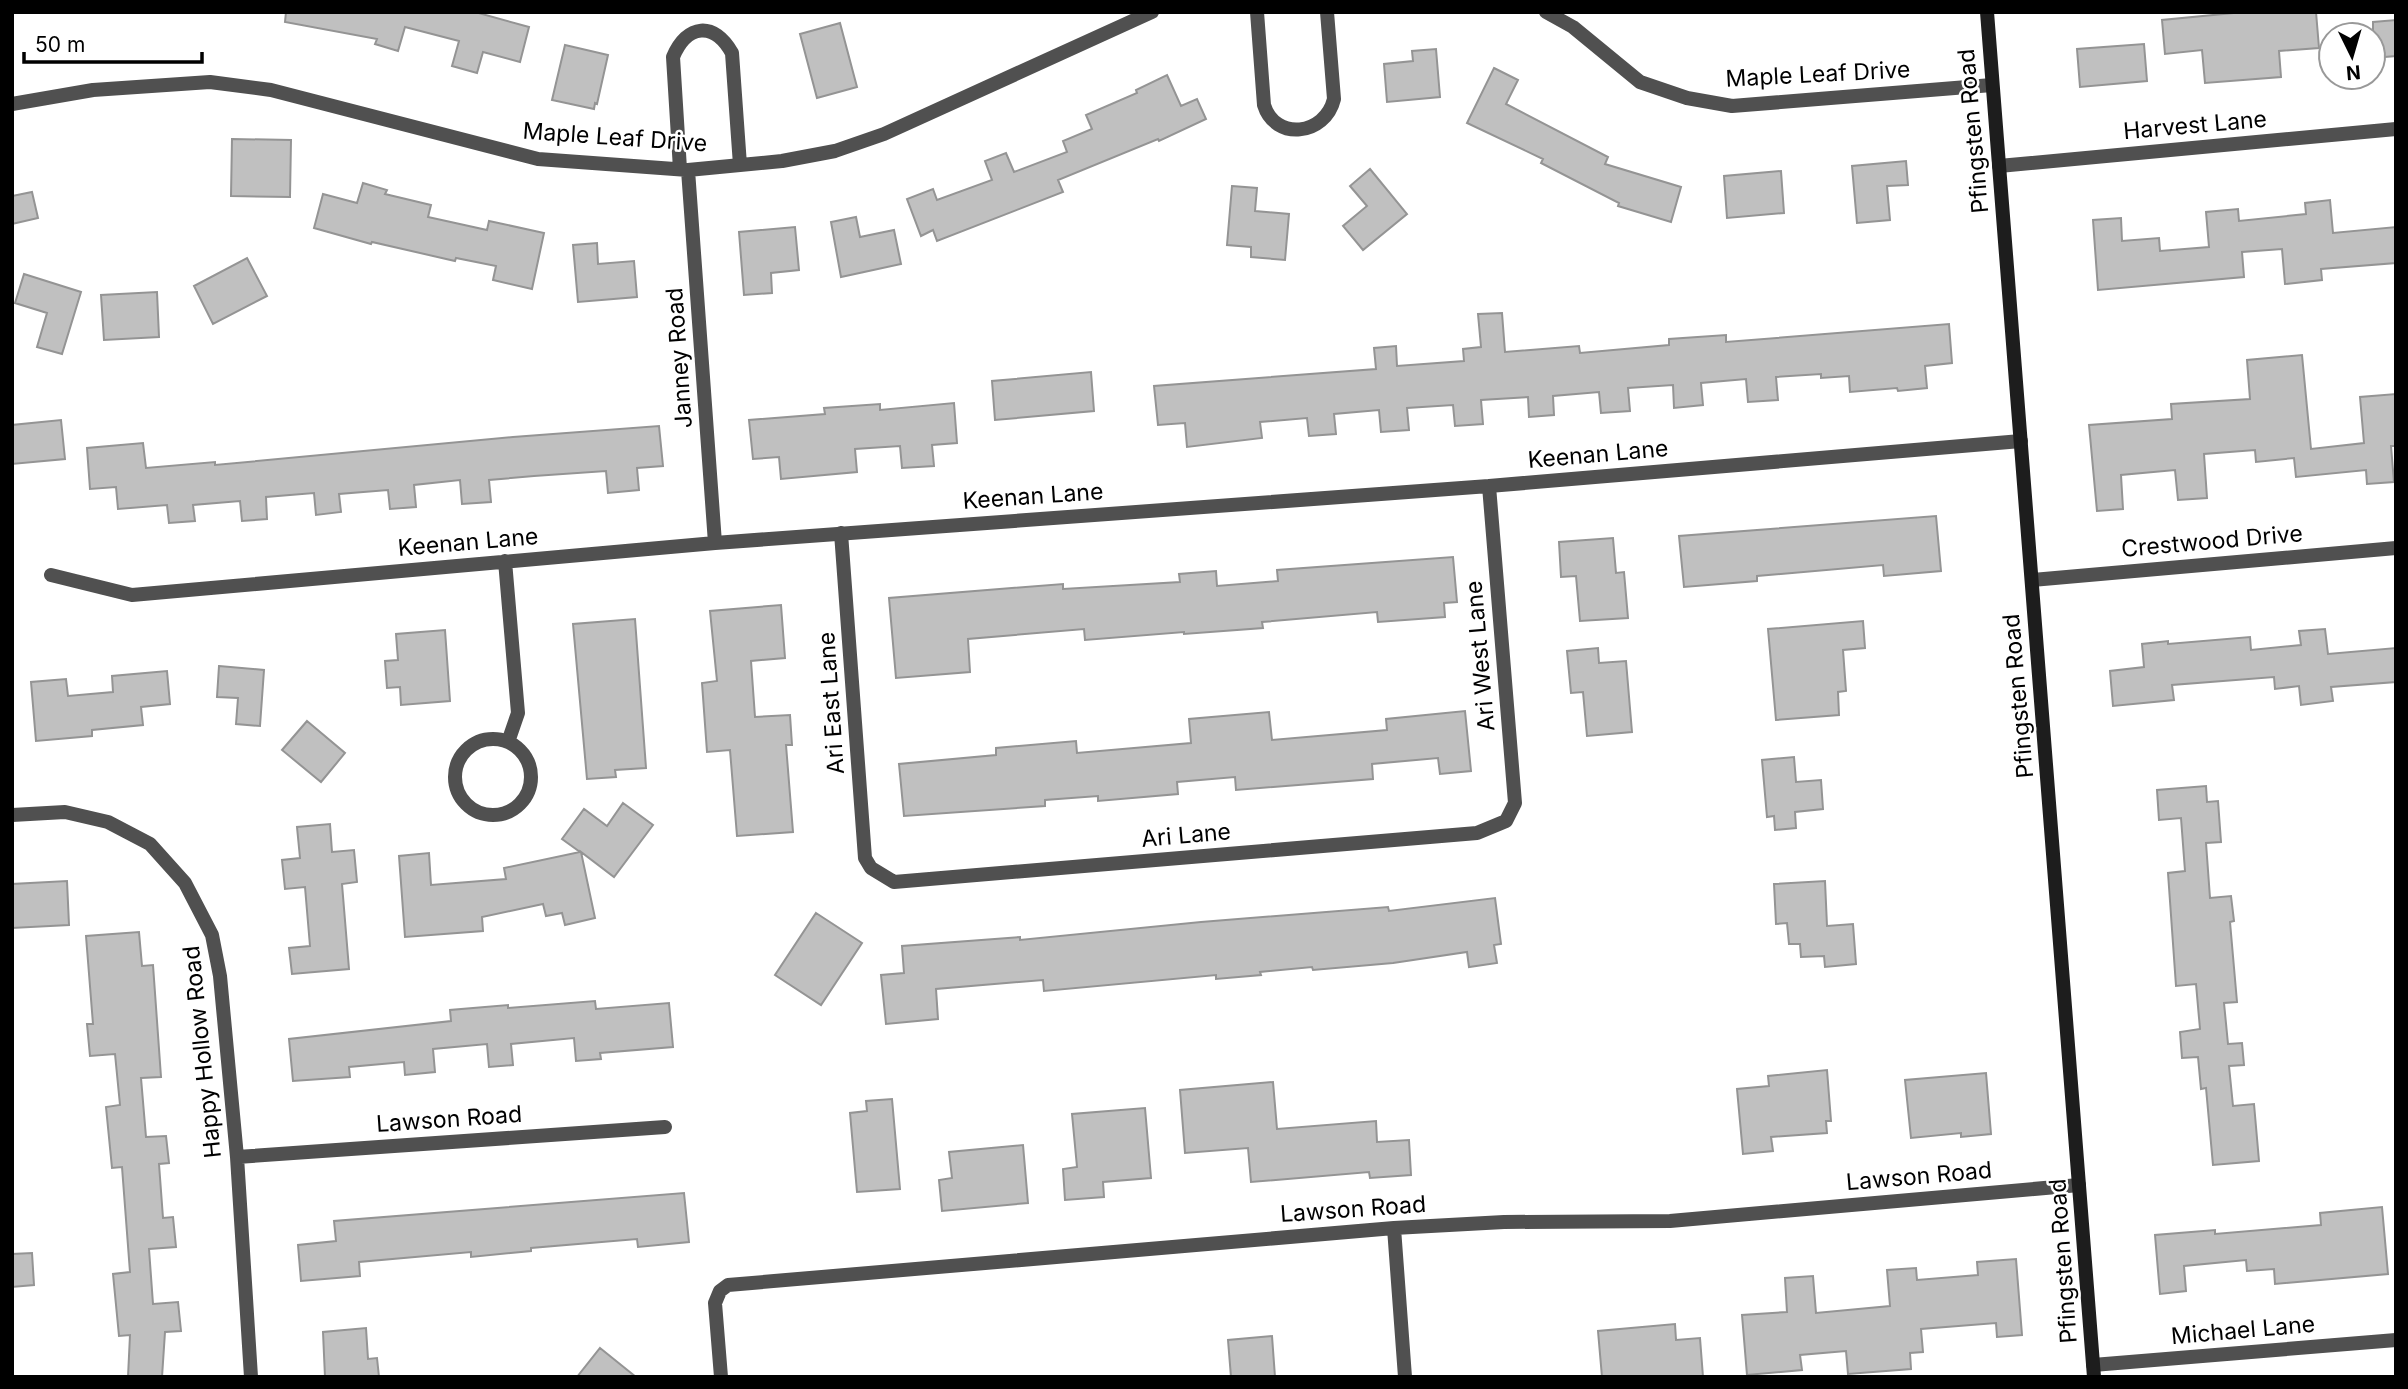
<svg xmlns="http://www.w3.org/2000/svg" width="2408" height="1389" font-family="Inter,sans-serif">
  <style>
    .building { fill: #c0c0c0; stroke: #949494; stroke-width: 2 }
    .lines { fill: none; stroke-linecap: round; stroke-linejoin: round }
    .street { stroke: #505050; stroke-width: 14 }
    .secondary { stroke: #1d1d1d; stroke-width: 14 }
    .labels { text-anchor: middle; stroke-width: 5; stroke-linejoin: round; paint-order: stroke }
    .street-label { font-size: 23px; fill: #000; stroke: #fff }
  </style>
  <rect width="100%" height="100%" fill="#fff"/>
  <!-- building -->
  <path class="building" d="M286,12H475L529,27L520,62L483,52L477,73L452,66L459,41L405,27L398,51L375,44L377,39L285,22Z
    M2244,12H2316L2319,48L2279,51L2281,77L2205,83L2202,50L2165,54L2162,20Z
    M2396,20V56L2373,58V22Z
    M840,23L857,87L817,98L800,34Z
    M2144,44L2147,81L2080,87L2077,49Z
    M565,45L608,55L597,104L595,103L594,109L552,100Z
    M1436,49L1440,97L1387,102L1384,64L1413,61L1412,51Z
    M1494,68L1518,80L1506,104L1608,157L1605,164L1681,187L1671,222L1618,206L1619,203L1541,163L1543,159L1467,123Z
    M1167,75L1181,106L1197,99L1206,119L1159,141L1158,139L1058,180L1063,192L937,241L933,230L921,236L907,199L933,189L937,200L992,180L985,161L1006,153L1014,172L1067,152L1063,141L1092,129L1086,115L1137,93L1136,90Z
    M232,139L291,140L290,197L231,196Z
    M1906,161L1908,185L1887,186L1890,220L1857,223L1852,166Z
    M1370,169L1407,214L1363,250L1343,226L1367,206L1350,186Z
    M1781,171L1784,213L1727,218L1724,176Z
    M363,183L387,190L385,194L431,205L428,217L487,230L489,221L544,233L532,289L493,280L496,266L456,258L455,261L372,242L371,244L314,228L323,194L357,203Z
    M1232,186L1257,188L1255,211L1289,214L1285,260L1251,257V247L1227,245Z
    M32,192L38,218L12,224V196Z
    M2330,200L2333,233L2396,227V263L2321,269L2322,280L2285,284L2282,249L2242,252L2244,277L2098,290L2093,220L2121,218L2122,241L2159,238L2160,251L2209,247L2206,212L2238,209L2239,221L2306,214L2305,203Z
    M856,217L860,237L894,230L901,264L841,277L831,222Z
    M795,227L799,270L771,273L772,293L744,295L739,232Z
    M597,243L598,264L634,261L637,297L578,302L573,245Z
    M247,258L267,296L213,324L194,286Z
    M24,274L81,292L62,354L37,347L47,313L15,303Z
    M157,292L159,337L104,340L101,295Z
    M1502,313L1505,352L1579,346L1580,353L1669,345V339L1726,335V342L1949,324L1952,363L1925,366L1927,388L1898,391L1897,388L1850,392L1849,376L1821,378V374L1776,377L1778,400L1748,402L1746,379L1701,383L1703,405L1674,408L1673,385L1628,388L1630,411L1601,413L1599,392L1553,396L1554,415L1529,417L1528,397L1481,400L1483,424L1455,426L1453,405L1407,408L1409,430L1381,432L1379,410L1334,414L1336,434L1309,436L1307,418L1260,422L1262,438L1187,447L1185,423L1158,425L1154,386L1376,369L1374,348L1396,346L1397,366L1464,361L1463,349L1481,347L1478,314Z
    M2302,355L2311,449L2364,443L2360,397L2396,394V446H2391L2394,482L2367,484L2366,470L2296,477L2294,458L2256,462L2255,450L2204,454L2207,498L2178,500L2175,470L2121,475L2123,509L2097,511L2089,425L2172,419L2171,404L2250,399L2247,360Z
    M1091,372L1094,411L995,420L992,381Z
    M954,403L957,443L932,445L934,466L902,468L900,446L855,449L857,472L781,479L779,457L753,459L749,420L825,414L824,408L880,404V410Z
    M61,420L65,459L12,464V425Z
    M659,426L663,466L637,468L639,490L608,493L606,471L534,476L489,480L491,502L462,504L460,480L414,485L416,507L390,509L388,490L339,494L341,512L316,515L314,493L266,497L267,519L242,521L240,501L193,505L195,521L169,523L167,505L118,509L116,487L90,489L87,448L143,443L146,468L215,462V465L513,437Z
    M1936,516L1941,571L1884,576L1883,565L1757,576V581L1684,587L1679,536Z
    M1613,538L1616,573L1624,572L1628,618L1580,621L1576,576L1561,577L1559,542Z
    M1453,557L1457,602L1444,603L1445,617L1378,622L1377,612L1262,622L1263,628L1184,634V632L1085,640L1084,629L968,639L970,672L896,678L889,598L1063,584V589L1180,582L1179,574L1216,571L1217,586L1278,581L1277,570Z
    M781,605L785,658L751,661L755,717L790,715L792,745H786L793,832L737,836L730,750L707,752L702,683L717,681L710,611Z
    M635,619L646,768L615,770L616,777L587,779L573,624Z
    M1863,621L1865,648L1843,650L1846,691L1838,692L1839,715L1776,720L1768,629Z
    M2325,629L2328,654L2396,648V682L2331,687L2333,701L2301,705L2299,686L2275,689L2274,677L2172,685L2174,700L2113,706L2110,671L2144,667L2142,644L2168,641V644L2250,637L2251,650L2301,645L2299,631Z
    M445,630L450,701L401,705L400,687L387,688L385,661L398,660L396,634Z
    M1598,648L1599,663L1626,661L1632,732L1587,736L1583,692L1571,693L1567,651Z
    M219,666L264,670L260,726L236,724L238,698L217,697Z
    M167,671L170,704L141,707L143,725L92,730V736L36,741L31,682L66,679L68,696L113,692L112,676Z
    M1465,711L1471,771L1440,774L1438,758L1372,764L1373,779L1236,790L1235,777L1177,782L1178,794L1098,801V796L1045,800V806L904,816L899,764L996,755V748L1076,741L1077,753L1191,743L1189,719L1269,712L1272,740L1387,730L1386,719Z
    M307,721L345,753L321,782L282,750Z
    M1794,757L1796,782L1821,780L1823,809L1795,812L1796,828L1775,830L1774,816L1767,817L1762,760Z
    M2206,786L2207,802L2218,801L2221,842L2206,843L2210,898L2231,896L2234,921L2230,922L2237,1002L2224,1003L2228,1044L2242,1043L2244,1065L2229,1066L2233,1106L2254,1104L2259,1161L2213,1165L2206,1088L2201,1089L2198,1057L2182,1058L2180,1032L2200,1029L2196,984L2176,986L2168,873L2185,871L2181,818L2159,820L2157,790Z
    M623,803L653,825L614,877L581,852L595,918L565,925L562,913L546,916L543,904L482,917L483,931L405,937L399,856L429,853L431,885L506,879L504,868L580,852L562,839L584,809L607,826Z
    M330,824L332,852L354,850L357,882L342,884L349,969L292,974L289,948L310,946L305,887L285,889L282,860L300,858L297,827Z
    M67,881L69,925L12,928V884Z
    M1825,881L1827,926L1853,924L1856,964L1825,967L1824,956L1801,957L1800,944H1789L1787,923L1776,924L1774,884Z
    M1495,898L1501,944L1494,945L1497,963L1469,967L1467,952L1393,963L1313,970L1312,967L1260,972L1261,975L1216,979V975L1044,991L1043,980L936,989L938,1019L886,1024L881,975L904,973L902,946L1020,937V940L1201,922L1388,907L1389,911Z
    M816,913L862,943L821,1005L775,975Z
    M139,932L142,966L153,965L161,1077L141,1078L146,1137L166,1136L169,1163L159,1164L163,1218L173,1217L176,1247L149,1249L153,1304L178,1302L181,1331L165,1332L162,1377H128L130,1335L119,1336L113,1274L130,1272L122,1167L112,1168L106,1107L120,1105L115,1054L90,1056L87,1024H93L86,936Z
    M595,1001L596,1009L669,1003L673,1047L600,1053L601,1059L576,1061L574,1038L511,1044L513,1065L489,1067L487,1044L433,1049L435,1072L405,1075L404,1062L349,1067L350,1077L293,1081L289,1039L451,1021L450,1010L508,1005V1008Z
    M1827,1070L1831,1121H1826L1827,1133L1771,1137L1773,1151L1743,1154L1737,1089L1769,1086L1768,1076Z
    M1986,1073L1991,1134L1961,1137V1133L1911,1138L1905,1080Z
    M1273,1082L1277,1129L1376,1121L1377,1142L1409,1140L1411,1175L1370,1178L1369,1172L1251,1182L1248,1148L1185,1153L1180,1090Z
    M892,1099L900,1189L857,1192L850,1113L867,1111L866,1101Z
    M1145,1108L1151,1178L1103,1182L1104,1197L1065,1200L1063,1169L1077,1167L1072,1114Z
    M1023,1145L1028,1203L942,1211L939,1180L952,1178L949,1152Z
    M684,1193L689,1242L638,1247L637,1239L531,1248V1251L471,1257V1252L359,1262L360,1276L301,1281L298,1245L336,1241L334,1221Z
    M2382,1207L2388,1274L2275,1284L2274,1269L2247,1271L2246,1260L2184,1266L2186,1291L2160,1294L2155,1235L2215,1230V1234L2321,1225L2320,1213Z
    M32,1253L34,1285L12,1287V1254Z
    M2016,1259L2022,1335L1997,1337L1996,1323L1921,1329L1923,1352L1910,1353L1911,1369L1848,1374L1846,1351L1800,1355L1802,1370L1747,1375L1742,1315L1787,1312L1785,1278L1813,1276L1816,1313L1890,1306L1887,1270L1916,1268L1917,1280L1978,1275L1977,1262Z
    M1675,1324L1676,1340L1700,1338L1703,1377H1602L1598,1331Z
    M366,1328L368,1359L377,1358L379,1377H325L323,1332Z
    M1272,1336L1275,1377H1231L1228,1340Z
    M600,1348L636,1377H577Z"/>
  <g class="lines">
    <!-- street -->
    <path class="street" d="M1257,12L1264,105C1275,141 1325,136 1334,99L1327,12
      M1546,12L1573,27L1640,82L1687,98L1732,106L1992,85
      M12,104L93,90L210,82L271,90L538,159L688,170L782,161L835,151L884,134L1152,12
      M1999,166L2396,129
      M680,169L673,57C687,24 714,21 732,53L740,165
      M688,170L715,543
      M841,533L865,858L871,868L894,882L1477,833L1506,821L1515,803L1489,486
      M505,561L518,713L508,742
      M51,575L132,595L715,543L1489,486L2021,441
      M2032,580L2396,548
      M455 777a38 38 0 1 1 76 0a38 38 0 1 1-76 0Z
      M12,815L65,812L108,822L150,844L185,883L212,935L220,976L237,1157L251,1377
      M237,1157L665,1127
      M1394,1228L1405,1377
      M2093,1365L2396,1340
      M721,1377L715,1303L720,1291L728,1285L1394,1228L1504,1222L1670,1221L2079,1185"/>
    <!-- secondary -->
    <path class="secondary" d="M1987,12L2094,1377"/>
  </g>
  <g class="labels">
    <!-- street labels -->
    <g class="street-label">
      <text transform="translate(1818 74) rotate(-3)" y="8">Maple Leaf Drive</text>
      <text transform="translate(2195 125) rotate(-5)" y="8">Harvest Lane</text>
      <text transform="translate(1973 131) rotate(-95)" y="8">Pfingsten Road</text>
      <text transform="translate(615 137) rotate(4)" y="8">Maple Leaf Drive</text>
      <text transform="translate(679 358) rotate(-94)" y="8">Janney Road</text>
      <text transform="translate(1598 454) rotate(-5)" y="8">Keenan Lane</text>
      <text transform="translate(1033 496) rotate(-4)" y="8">Keenan Lane</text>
      <text transform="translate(2212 541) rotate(-5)" y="8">Crestwood Drive</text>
      <text transform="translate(468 542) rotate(-5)" y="8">Keenan Lane</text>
      <text transform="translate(1480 656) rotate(-95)" y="8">Ari West Lane</text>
      <text transform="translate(2018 696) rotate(-95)" y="8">Pfingsten Road</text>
      <text transform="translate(831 703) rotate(-94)" y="8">Ari East Lane</text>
      <text transform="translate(1186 835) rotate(-5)" y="8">Ari Lane</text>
      <text transform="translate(202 1052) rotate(-96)" y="8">Happy Hollow Road</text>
      <text transform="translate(449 1119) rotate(-4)" y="8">Lawson Road</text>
      <text transform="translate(1919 1176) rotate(-5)" y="8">Lawson Road</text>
      <text transform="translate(1353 1209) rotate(-4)" y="8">Lawson Road</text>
      <text transform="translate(2063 1261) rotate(-94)" y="8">Pfingsten Road</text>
      <text transform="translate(2243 1330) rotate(-5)" y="8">Michael Lane</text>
    </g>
  </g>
  <!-- border -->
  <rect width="2408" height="1389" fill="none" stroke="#000000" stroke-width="28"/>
  <!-- north arrow -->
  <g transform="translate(2352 56) rotate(175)"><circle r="33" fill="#ffffff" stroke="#999999" stroke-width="2"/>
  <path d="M0-5L12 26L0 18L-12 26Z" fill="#000000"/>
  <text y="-10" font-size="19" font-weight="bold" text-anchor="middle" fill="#000000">N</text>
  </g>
  <!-- scale -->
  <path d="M24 52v10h178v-10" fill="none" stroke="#000000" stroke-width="3.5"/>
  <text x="35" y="52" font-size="21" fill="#000000" stroke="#ffffff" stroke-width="5" paint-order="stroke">50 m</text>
</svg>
